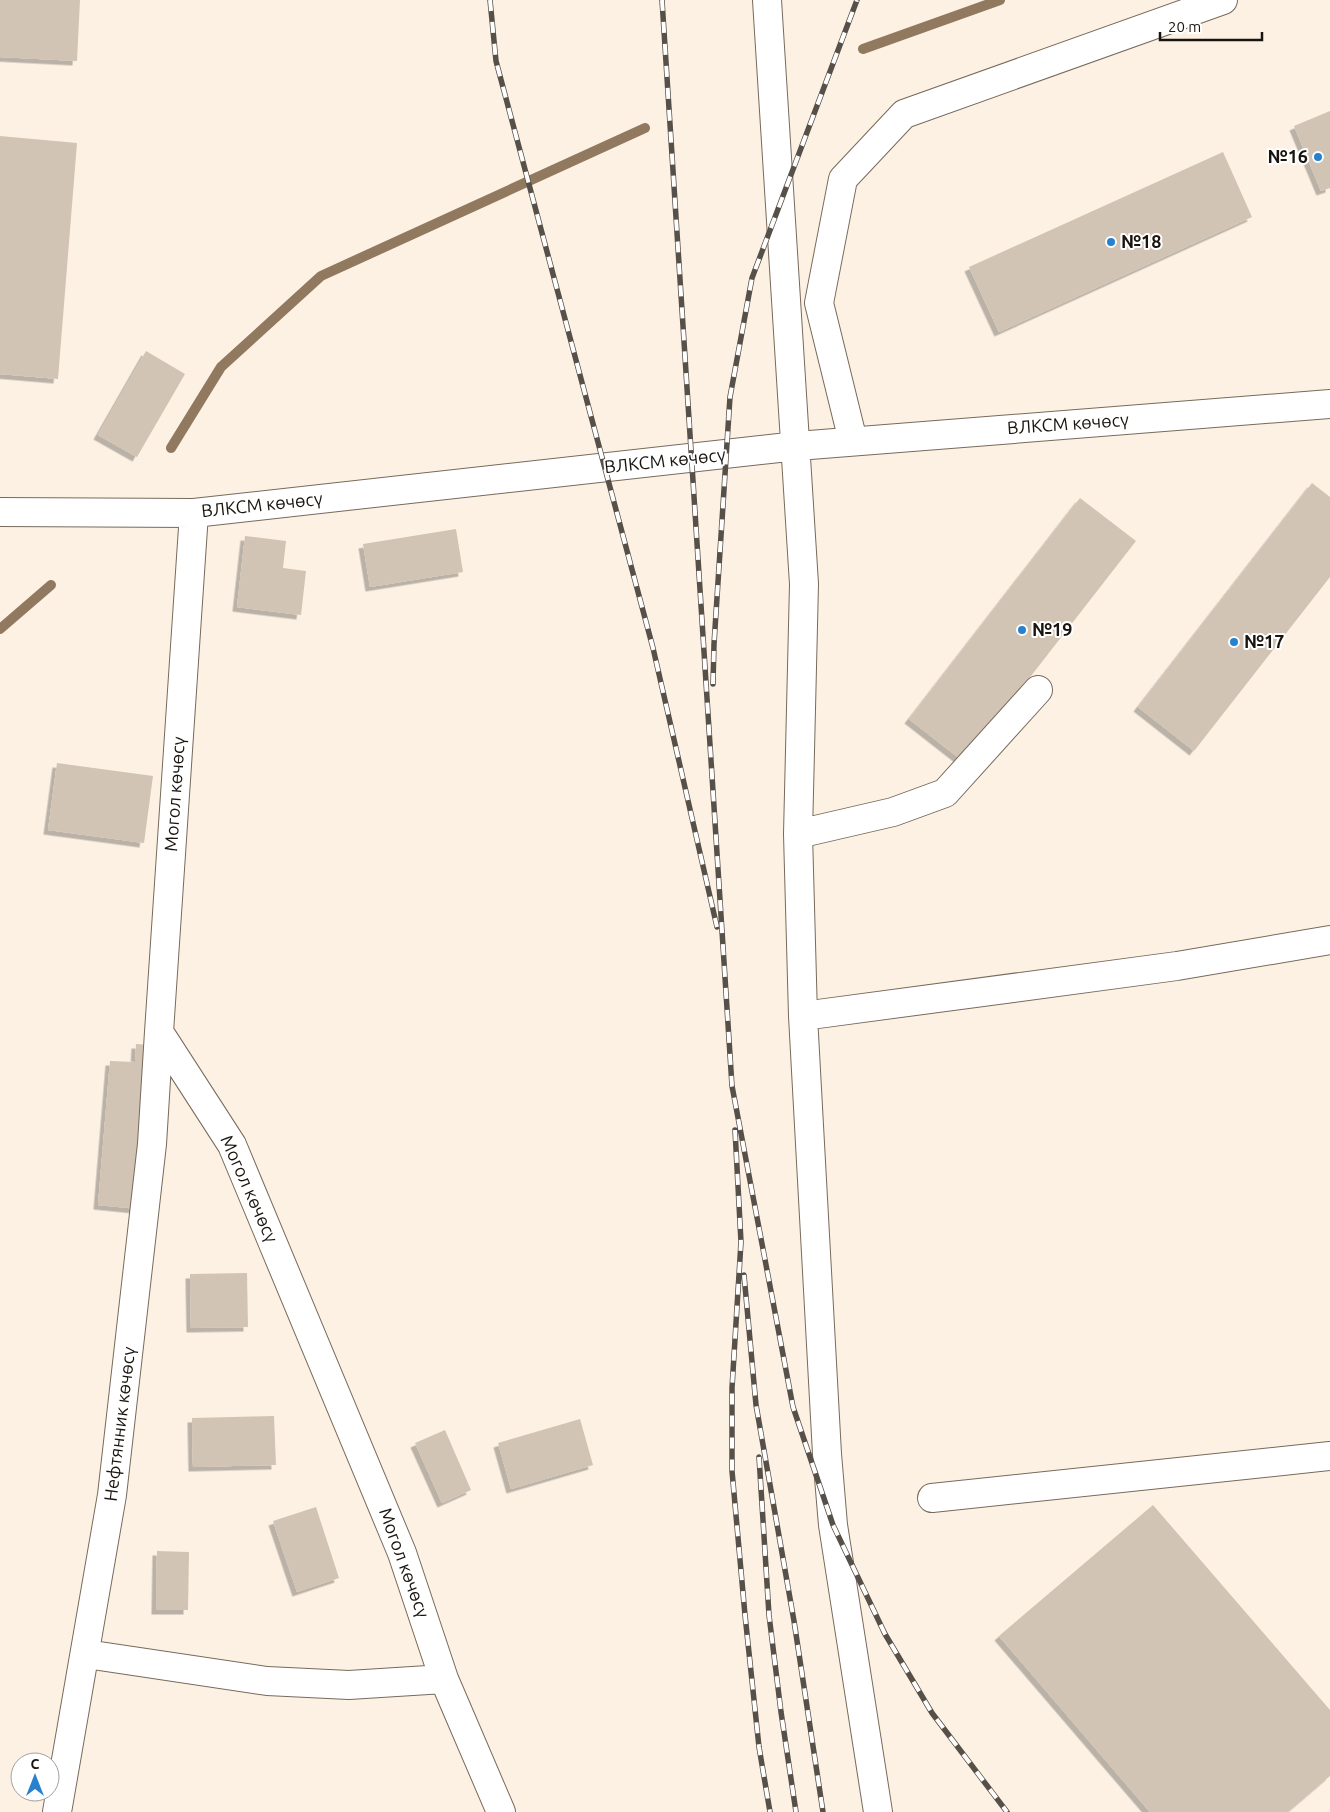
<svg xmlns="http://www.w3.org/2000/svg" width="1330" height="1812" font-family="Ubuntu,sans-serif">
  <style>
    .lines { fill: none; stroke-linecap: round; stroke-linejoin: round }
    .stream { stroke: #91795f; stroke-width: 10 }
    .building { fill: #d2c4b4; filter: url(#shadow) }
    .minor-casing { stroke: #776a5c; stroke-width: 30 }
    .minor { stroke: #fff; stroke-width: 28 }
    .rail-casing { stroke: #575049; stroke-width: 5.5 }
    .rail { stroke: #fff; stroke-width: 4; stroke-dasharray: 11; stroke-linecap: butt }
    .poi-dot { fill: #2781ce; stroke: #fff; stroke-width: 2 }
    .labels { text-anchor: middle; stroke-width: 4; stroke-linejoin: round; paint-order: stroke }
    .poi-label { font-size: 18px; font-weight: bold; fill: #19140f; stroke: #fff; text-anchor: start }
    .street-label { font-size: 18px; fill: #19140f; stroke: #fff }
  </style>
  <defs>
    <filter id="shadow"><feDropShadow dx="-4.5" dy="4.5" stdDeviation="0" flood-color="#0004"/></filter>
  </defs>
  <rect width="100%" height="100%" fill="#fdf1e4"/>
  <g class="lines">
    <!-- stream -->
    <path class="stream" d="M863,49L1000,0
      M171,448L221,367L321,276L645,128
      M0,629L51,585"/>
  </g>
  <!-- building -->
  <path class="building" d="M0,0H80L77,61L0,57Z
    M1330,111V188L1321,191L1294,126Z
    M0,136L77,143L58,379L0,374Z
    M1223,152L1252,217L999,332L969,267Z
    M146,351L185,374L137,457L98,435Z
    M1312,483L1330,497V577L1194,751L1138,707Z
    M1080,498L1136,541L964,762L909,719Z
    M456,529L463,572L370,587L363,544Z
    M245,536L286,541L283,568L306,571L301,615L237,607Z
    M57,763L153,776L144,843L48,830Z
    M136,1044L151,1045L138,1209L98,1205L110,1061L135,1062Z
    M247,1273L248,1327L191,1328L190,1274Z
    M274,1416L276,1465L193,1467L192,1418Z
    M580,1419L593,1465L511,1489L498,1443Z
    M445,1430L471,1490L442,1503L415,1443Z
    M1153,1505L1330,1710V1776L1288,1812H1150L999,1636Z
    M316,1507L339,1578L297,1592L273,1521Z
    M157,1551L189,1552L188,1610H156Z"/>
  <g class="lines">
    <defs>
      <path id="minor" d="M767,0L804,584L798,834L803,1016L827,1454L833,1525L878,1812
        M853,441L819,303L843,179L904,114L1223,0
        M0,512L194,513L797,446L1330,404
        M194,513L159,1032L232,1145L402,1553L444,1679L501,1812
        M798,834L893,812L945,793L1038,690
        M803,1016L1177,966L1330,940
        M932,1498L1330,1456
        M86,1654L267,1681L349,1685L444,1679
        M57,1812L112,1495L152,1144L159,1032"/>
    </defs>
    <!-- minor casing -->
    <use href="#minor" class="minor-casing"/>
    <!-- minor -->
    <use href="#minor" class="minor"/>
    <defs>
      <path id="rail" d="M490,0L496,61L653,648L717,927
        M662,0L732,1086L793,1407L833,1525L885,1634L932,1713L1007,1812
        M713,684L714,644L730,397L752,278L857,0
        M735,1130L741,1242L732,1388V1471L745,1615L759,1747L770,1812
        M744,1275L756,1405L794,1621L823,1812
        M759,1457L769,1615L781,1712L796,1812"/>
    </defs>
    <!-- rail casing -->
    <use href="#rail" class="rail-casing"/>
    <!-- rail -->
    <use href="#rail" class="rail"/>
  </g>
  <!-- markers -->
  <g class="poi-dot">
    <circle cx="1318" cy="157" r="5"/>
    <circle cx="1111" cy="242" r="5"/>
    <circle cx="1022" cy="630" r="5"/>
    <circle cx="1234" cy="642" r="5"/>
  </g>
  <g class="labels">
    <!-- poi labels -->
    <g class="poi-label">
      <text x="1308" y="163" text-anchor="end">№16</text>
      <text x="1121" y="248">№18</text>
      <text x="1032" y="636">№19</text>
      <text x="1244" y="648">№17</text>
    </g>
    <!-- street labels -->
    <g class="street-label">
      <text transform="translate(1068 424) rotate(-4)" y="6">ВЛКСМ көчөсү</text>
      <text transform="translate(665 461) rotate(-6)" y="6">ВЛКСМ көчөсү</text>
      <text transform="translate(262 505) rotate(-6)" y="6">ВЛКСМ көчөсү</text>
      <text transform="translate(175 794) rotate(-86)" y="6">Могол көчөсү</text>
      <text transform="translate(249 1189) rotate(66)" y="6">Могол көчөсү</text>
      <text transform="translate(120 1424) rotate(-83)" y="6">Нефтянник көчөсү</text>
      <text transform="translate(404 1563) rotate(70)" y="6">Могол көчөсү</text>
    </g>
  </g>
  <!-- north arrow -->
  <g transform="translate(35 1777)"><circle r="24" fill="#ffffff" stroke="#a3a19f"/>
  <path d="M0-4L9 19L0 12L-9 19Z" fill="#2781ce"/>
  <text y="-8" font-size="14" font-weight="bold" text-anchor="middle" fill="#19140f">С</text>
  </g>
  <!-- scale -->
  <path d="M1160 32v8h102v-8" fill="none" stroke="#19140f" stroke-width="2.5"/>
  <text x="1168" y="32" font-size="15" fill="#19140f" stroke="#ffffff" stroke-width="4" paint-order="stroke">20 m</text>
</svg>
